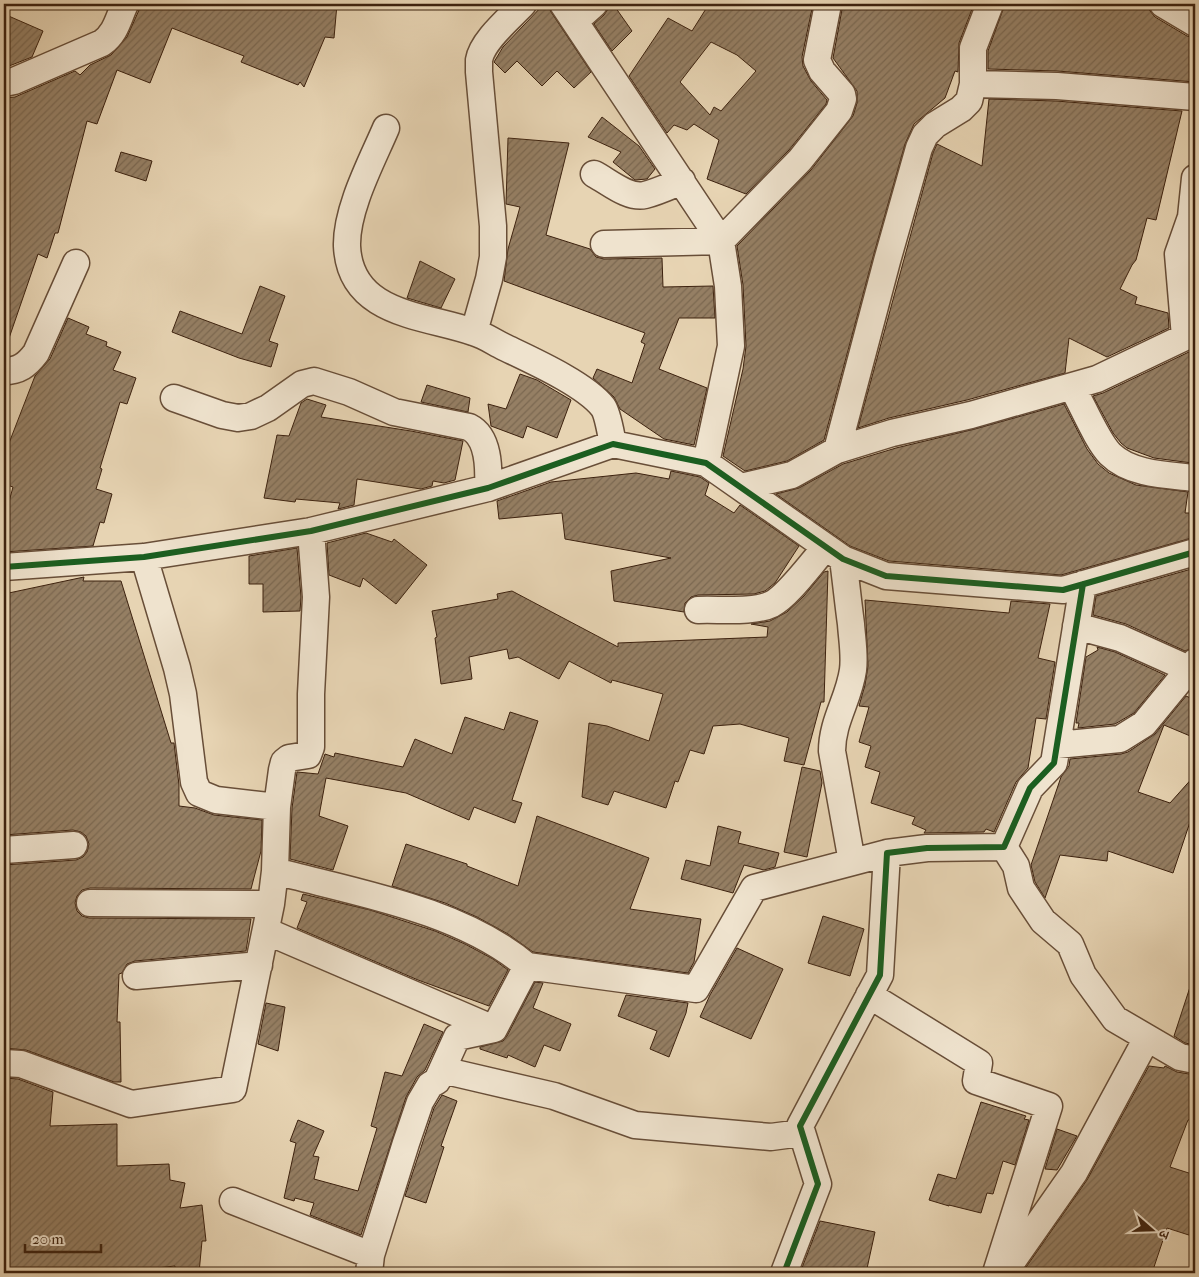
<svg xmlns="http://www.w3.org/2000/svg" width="1199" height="1277" font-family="'IM FELL French Canon','Noto Serif Devanagari',serif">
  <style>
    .building { fill: url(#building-hatch); stroke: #3d220f; fill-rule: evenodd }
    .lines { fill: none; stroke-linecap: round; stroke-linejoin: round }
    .minor-casing { stroke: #684e38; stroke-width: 29 }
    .minor { stroke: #efe3ce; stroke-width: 26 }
    .cycleway-casing { stroke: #efe3ce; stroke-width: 9 }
    .cycleway { stroke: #1b5e20; stroke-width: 6 }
  </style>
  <defs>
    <pattern id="building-hatch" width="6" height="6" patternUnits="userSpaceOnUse" patternTransform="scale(1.25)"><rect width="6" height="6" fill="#957f64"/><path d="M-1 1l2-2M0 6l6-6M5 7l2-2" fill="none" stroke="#7b6851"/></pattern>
  </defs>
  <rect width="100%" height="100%" fill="#e7d4b3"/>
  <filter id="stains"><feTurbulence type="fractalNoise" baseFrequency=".004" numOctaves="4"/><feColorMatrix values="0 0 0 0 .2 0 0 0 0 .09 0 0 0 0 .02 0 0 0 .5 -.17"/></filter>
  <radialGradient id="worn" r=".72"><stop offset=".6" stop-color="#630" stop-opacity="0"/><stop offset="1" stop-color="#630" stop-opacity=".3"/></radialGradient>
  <!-- building -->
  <path class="building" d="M140,4H337L334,38L325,37L304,87L300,82L298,85L241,62L244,56L172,28L150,83L117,70L97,124L87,121L58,233H55L47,258L38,254L7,344L4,343V98L15,97L75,71L80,75L90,65L111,55L127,37L139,10Z
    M544,4L548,5L551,12L591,72L574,88L557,71L542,86L517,61L505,73L494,62L503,47Z
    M609,4H613L632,31L612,51L594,24L604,15L608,9Z
    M709,4H813L802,57L803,66L811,81L827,100L826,104L789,150L746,194L707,179L719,140L694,124L687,130L674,125L667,133L629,76L668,18L692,31ZM711,42L737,55L756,71L721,111L714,107L710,115L680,82Z
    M843,4H974L959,43L958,72L955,71L945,98L914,124L905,144L873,257L824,440L787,461L745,471L723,456L743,369L746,346L743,285L737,246L811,170L853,116L857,103V91L833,58Z
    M1005,4H1148L1150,11L1155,17L1187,36L1195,38V82L1057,71L988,69V51Z
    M4,14L43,31L32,57L4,68Z
    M989,99L1056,101L1182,111L1156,220L1147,218L1136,260L1132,265L1120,289L1137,297L1135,304L1168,313L1169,328L1107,357L1069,338L1065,373L967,400L889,418L858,428L933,153L937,144L982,166Z
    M602,117L639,146L655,169L647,179L635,180L613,162L621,152L588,137Z
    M508,138L569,143L546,235L590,249L596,257L604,259L662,258L663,287L713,286L715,318H679L659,369L707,388L694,445L664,439L620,409L614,397L593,378L597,369L632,383L645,344L641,342L645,333L504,281L508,249L520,207L506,204Z
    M121,152L152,161L146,181L115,171Z
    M420,261L455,279L441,308L407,298Z
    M260,286L285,296L269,341L278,344L271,367L239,358L172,332L180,311L242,334Z
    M68,318L89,327L86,334L107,342L106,346L121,352L113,370L136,378L127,404L120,402L100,468L102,469L96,489L112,494L104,523L100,522L93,546L4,552V520L13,487L4,484V456L35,376L50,359Z
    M1195,347V444L1192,463L1154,458L1127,448L1121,443L1113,433L1093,396L1103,393L1191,351Z
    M520,374L537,380L571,400L557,438L527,426L523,438L491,426L488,404L506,409Z
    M427,385L470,398L468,412L421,402Z
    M307,399L326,405L321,417L411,431L463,441L455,480L444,483L433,481L432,486L421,489L357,479L354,505L338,509L340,503L296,499L295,502L264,498L277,435L289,436L301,403Z
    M1064,404L1087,449L1098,464L1109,473L1136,485L1188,492L1185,513H1195V537L1061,575L889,561L850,546L776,494L799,488L843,464L896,448L975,429Z
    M671,471L700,477L709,483L705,495L734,513L740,505L799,546L775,583L765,591L754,594L698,595L691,597L685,603L684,612L614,601L611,571L671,558L565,539L562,513L499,519L497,501L551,482L636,473L669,479Z
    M366,533L392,542L394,539L427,565L396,604L363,578L360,587L329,575L327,543Z
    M297,548L301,597L300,611L263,612V584H249V556Z
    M1195,568L1194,647L1185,651L1126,624L1093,615L1096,596Z
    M828,571L824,702H821L804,765L784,761L789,738L740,724L713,726L704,754L690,750L678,782L675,781L666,808L614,791L608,805L582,797L589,723L607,726L649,741L663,694L612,680L611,683L569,661L559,679L518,657L509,659L507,649L469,657L472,679L441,684L435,638L437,637L432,611L498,599L497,594L512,591L618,647V643L767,637L768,627L751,624L770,621L787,612L804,596L824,572Z
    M84,577L83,581H121L171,743H174L179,785V806L195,808L214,815L262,820L261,851L251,889L90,888L82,890L77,896L75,903L77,911L82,916L89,918L251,919L246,951L135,961L127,964L122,973L119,974L117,1022H120L121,1082H114L26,1050L4,1048V865L76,860L83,857L87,852L89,844L86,836L81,832L73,830L4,835V594Z
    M865,600L1009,613L1011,601L1050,604L1038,658L1055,662L1046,719L1036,718L1028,768L1016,782L994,832L986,829L984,832L924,833L926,830L912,824L915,817L871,803L880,772L865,767L871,746L859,742L869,707L859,706L865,685L868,666Z
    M1097,647L1115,652L1165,675L1134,713L1115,724L1078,728L1079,723H1076L1086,657L1098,650Z
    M1186,696L1195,700V738L1164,725L1138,792L1170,803L1195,775V824L1190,822L1173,873L1108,851L1107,861L1060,855L1045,898L1035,882L1031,865L1061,777L1069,766L1070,759L1121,754L1128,752L1155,734Z
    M510,712L538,721L512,800L522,803L515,823L474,807L469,820L406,793L326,778L319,816L348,826L333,870L290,859L292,808L297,772L318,774L325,754L334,757L335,753L403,767L415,739L452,754L465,717L504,730Z
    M802,767L820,771L822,783L807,857L784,852Z
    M537,816L649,858L630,909L701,919L694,962L688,973L533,952L508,934L477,917L445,903L392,886L406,844L467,864V866L518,886Z
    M718,826L741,832L738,843L779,853L775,867L764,870L744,865L733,893L681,879L686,860L710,866Z
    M303,894L370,910L435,931L465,944L493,959L508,970L489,1006L418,980L297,928L307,902L301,900Z
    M823,916L864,929L850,976L808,963Z
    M737,948L783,969L751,1039L700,1017L710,995Z
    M535,982L543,983L533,1008L571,1024L560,1051L544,1045L535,1067L508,1055L507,1058L480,1049V1047L503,1041L507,1036Z
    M1191,984L1195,985V1045L1185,1043L1174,1036Z
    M626,995L688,1003L686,1013L669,1057L650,1049L657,1031L618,1016Z
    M266,1003L285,1007L278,1051L258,1044Z
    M424,1024L443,1032L425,1070L417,1077L406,1097L361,1235L310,1215L314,1203L295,1198L294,1201L284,1198L296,1143L290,1141L298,1120L324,1131L313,1156L319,1157L314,1179L358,1191L377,1128L371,1126L385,1072L402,1076Z
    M1149,1066L1164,1068L1165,1066L1177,1072L1195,1075V1120H1188L1170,1167L1195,1175V1237L1167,1228L1152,1273H1022L1087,1180Z
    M4,1078L18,1079L53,1092L50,1126L117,1124V1166L169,1164L170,1180L185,1183L180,1208L202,1205L206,1241H202L199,1273H174L175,1266L112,1273H4Z
    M442,1095L457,1101L441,1146L444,1147L426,1203L405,1196L434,1108Z
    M981,1102L1026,1116L1024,1119L1029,1120L1015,1165L1003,1161L993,1194L987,1193L981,1213L949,1205V1206L929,1200L938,1174L956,1179Z
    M1057,1129L1077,1136L1057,1170L1045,1169Z
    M820,1221L875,1232L866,1273H800Z"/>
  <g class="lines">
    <defs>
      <path id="minor" d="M563,4L721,241L728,286L731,346L706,463
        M1163,4L1195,23
        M575,21L594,4
        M4,83L14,81L102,43C116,33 118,19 125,4
        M973,84L1057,86L1195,97
        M386,128C372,161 346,209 347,246C350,315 424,315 473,332C484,335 494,342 504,347C531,360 585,384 603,407C608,414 611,435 613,444
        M594,174C608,181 628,199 645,195C657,192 670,186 682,181
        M604,244L721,241L800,160L839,111L843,99L842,94L822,71L817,60L828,4
        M474,332L489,279L493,257V226L479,72C479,68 479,64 479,60C482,41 510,18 523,4
        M4,371C19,371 27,365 36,353L76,263
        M1072,387C1082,404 1097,441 1110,454C1131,475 1169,475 1195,478
        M174,398L222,415L238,418L251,416L268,408L302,384L314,381L349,392L394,412L469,427C489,437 489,468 488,488
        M837,450L887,261L919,148L925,135L935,125L961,109L969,101L973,84V48L990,4
        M741,487L792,475L837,450L892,433L971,415L1097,379L1185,337L1178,254L1191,217L1195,178
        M144,557L177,668L183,694L194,782L199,793L216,800L277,807
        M843,559C846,581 848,602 851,624C852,639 855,655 853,670C849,699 832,721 832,751L852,862
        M4,567L144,557L311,531L488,488L613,444L706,463L843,559L886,576L1063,590L1195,552
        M698,610C719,609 754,613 772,604C789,595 812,562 826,547
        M1076,626L1120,638L1189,669
        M1057,745L1120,739L1144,724L1195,662
        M1004,847L1016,866L1021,888L1043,921L1070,944L1083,975L1115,1019L1180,1057L1195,1060
        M4,850L74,845
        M275,871C358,893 461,910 527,966L696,989L754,888L887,853
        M90,903L271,904
        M266,931L494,1029
        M136,976L259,965
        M869,995L979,1063L976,1081L1049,1106L996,1273
        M4,1063L21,1064L131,1104L233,1089L271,904L275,871L277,807L282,770L284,762L289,758L308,755L311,747V694L316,597L311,531
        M442,1070L554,1096L635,1125L771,1137L801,1133
        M233,1201L371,1255
        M369,1273L371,1255L406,1143L420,1102L430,1085L437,1081L457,1037L494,1029L527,966
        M784,1273L818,1184L800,1126L880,975L887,853L927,848L1004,847L1030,788L1054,763L1083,584
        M1004,1273L1074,1173L1147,1038"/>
    </defs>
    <!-- minor casing -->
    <use href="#minor" class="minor-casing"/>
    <!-- minor -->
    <use href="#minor" class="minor"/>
    <defs>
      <path id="cycleway" d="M4,567L144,557L311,531L488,488L613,444L706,463L843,559L886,576L1063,590L1195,552
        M784,1273L818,1184L800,1126L880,975L887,853L927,848L1004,847L1030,788L1054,763L1083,584"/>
    </defs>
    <!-- cycleway casing -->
    <use href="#cycleway" class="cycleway-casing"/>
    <!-- cycleway -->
    <use href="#cycleway" class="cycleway"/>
  </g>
  <!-- margin -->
  <rect width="1199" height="1277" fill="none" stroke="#e7d4b3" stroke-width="20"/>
  <rect x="5" y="5" width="1189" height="1267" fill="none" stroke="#3d220f" stroke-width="2.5"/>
  <rect x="10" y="10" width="1179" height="1257" fill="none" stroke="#3d220f"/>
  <!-- north arrow -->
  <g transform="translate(1152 1230) rotate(110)" stroke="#efe3ce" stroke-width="4" paint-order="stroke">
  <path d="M0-4L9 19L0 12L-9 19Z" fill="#3d220f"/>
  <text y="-8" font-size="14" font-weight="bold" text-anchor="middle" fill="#3d220f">उ</text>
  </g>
  <!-- scale -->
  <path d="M25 1244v8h76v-8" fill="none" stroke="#3d220f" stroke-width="2.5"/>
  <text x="32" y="1244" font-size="15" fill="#3d220f" stroke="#efe3ce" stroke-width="4" paint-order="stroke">20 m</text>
  <rect width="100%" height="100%" filter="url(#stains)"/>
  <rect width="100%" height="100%" fill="url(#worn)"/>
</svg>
